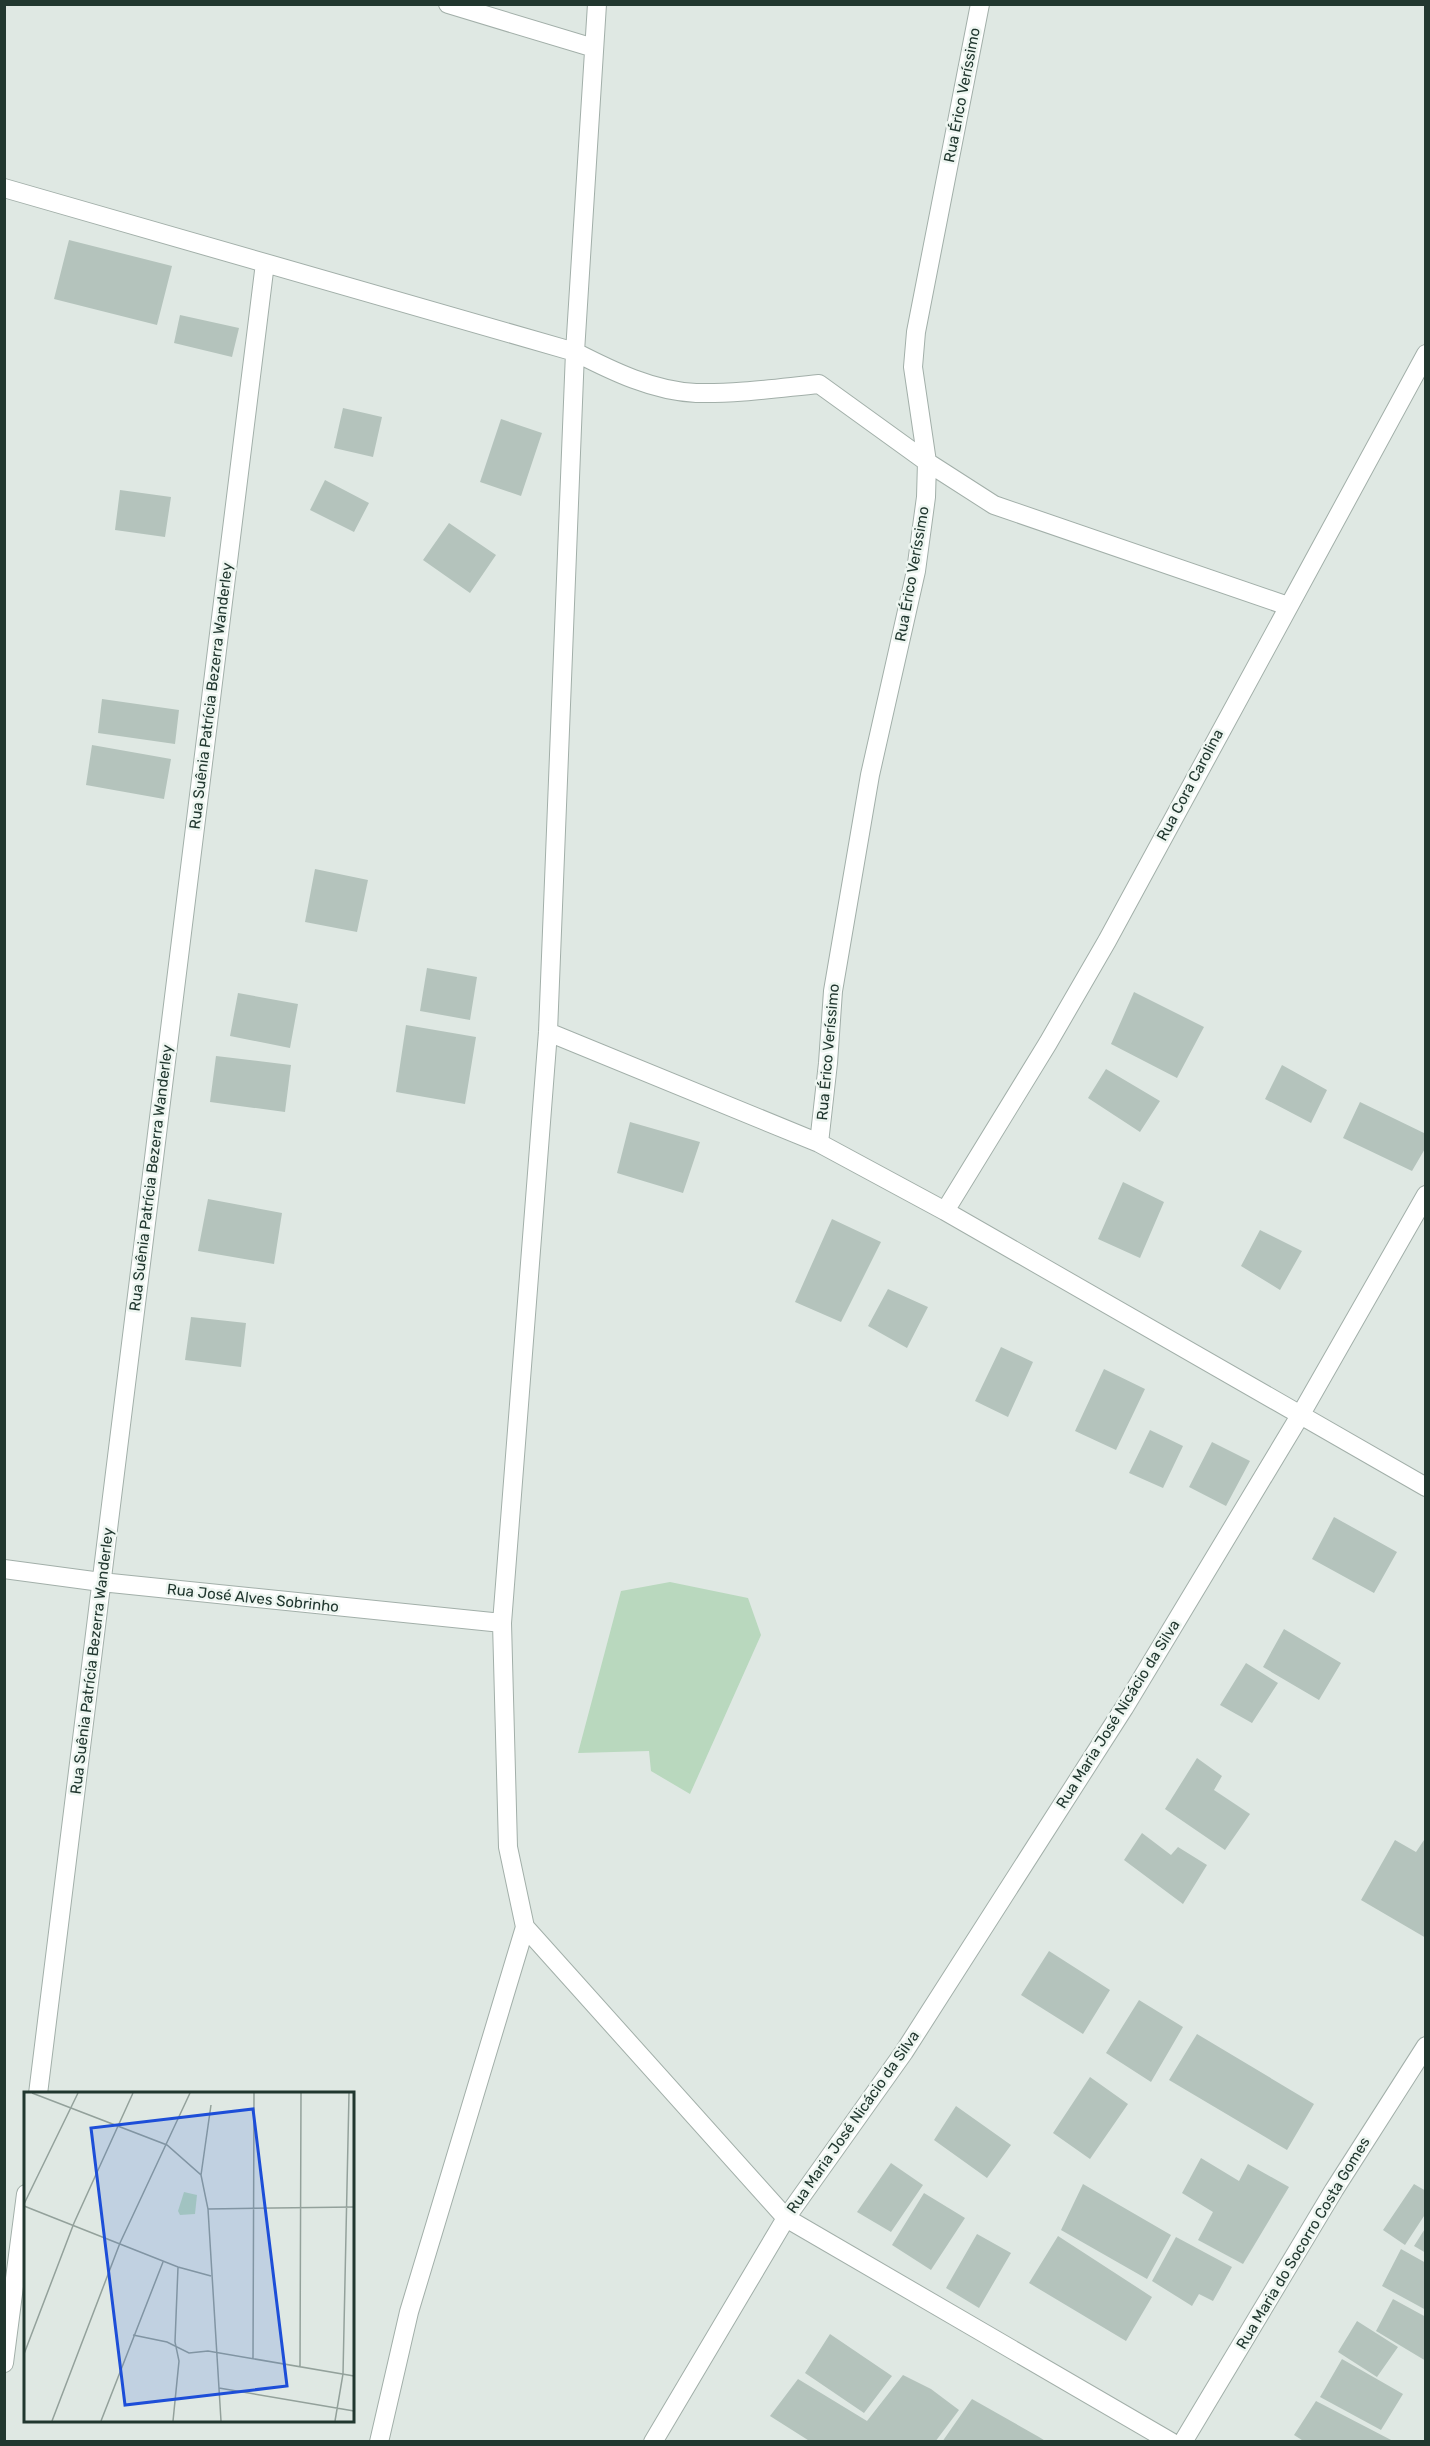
<svg xmlns="http://www.w3.org/2000/svg" width="1430" height="2446" font-family="Rubik,sans-serif">
  <style>
    .green { fill: #b9d8be }
    .building { fill: #b4c3bc }
    .lines { fill: none; stroke-linecap: round; stroke-linejoin: round }
    .street-casing { stroke: #a2afa9; stroke-width: 20 }
    .street { stroke: #fff; stroke-width: 18 }
    .labels { text-anchor: middle; stroke-width: 5; stroke-linejoin: round; paint-order: stroke }
    .street-label { font-size: 15px; fill: #21372f; stroke: #eef6f1 }
    .inset-road { fill: none; stroke: #93a19b; stroke-width: 1.5 }
    .view { fill: #1d4ed8; fill-opacity: 0.15; stroke: #1d4ed8; stroke-width: 3 }
    .inset-edge { fill: none; stroke: #21372f; stroke-width: 3 }
  </style>
  <rect width="100%" height="100%" fill="#dfe8e3"/>
  <!-- green -->
  <path class="green" d="M670,1582L748,1598L761,1635L690,1794L651,1771L649,1751L578,1753L621,1591Z"/>
  <!-- building -->
  <path class="building" d="M69,240L172,266L157,325L54,299Z
    M180,315L239,328L232,357L174,343Z
    M343,408L382,417L373,457L334,448Z
    M501,419L542,433L521,496L480,482Z
    M325,480L369,503L354,532L310,510Z
    M120,490L171,497L165,537L115,530Z
    M449,523L496,555L470,593L423,560Z
    M102,699L179,710L175,744L98,733Z
    M92,745L171,759L164,799L86,785Z
    M315,869L368,880L357,932L305,922Z
    M427,968L477,977L470,1020L420,1011Z
    M1134,992L1204,1027L1177,1078L1111,1044Z
    M238,993L298,1004L290,1048L230,1036Z
    M406,1025L476,1037L465,1104L396,1092Z
    M216,1056L291,1065L285,1112L210,1102Z
    M1282,1065L1327,1090L1311,1123L1265,1099Z
    M1106,1069L1160,1101L1140,1132L1088,1098Z
    M1360,1102L1426,1134V1147L1412,1171L1343,1138Z
    M630,1122L700,1142L683,1193L617,1173Z
    M1123,1182L1164,1202L1140,1258L1098,1239Z
    M208,1199L282,1213L274,1264L198,1251Z
    M832,1219L881,1242L841,1322L795,1302Z
    M1260,1230L1302,1251L1280,1290L1241,1266Z
    M888,1289L928,1307L907,1348L868,1326Z
    M191,1317L246,1323L241,1367L185,1360Z
    M1001,1347L1033,1362L1008,1417L975,1401Z
    M1104,1369L1145,1389L1116,1450L1075,1431Z
    M1150,1430L1183,1446L1163,1488L1129,1473Z
    M1212,1442L1250,1461L1226,1506L1189,1487Z
    M1334,1517L1397,1552L1374,1593L1312,1559Z
    M1284,1629L1341,1663L1319,1700L1263,1667Z
    M1246,1663L1278,1683L1252,1723L1220,1705Z
    M1197,1758L1222,1776L1214,1790L1250,1814L1225,1850L1165,1809Z
    M1142,1833L1171,1855L1178,1847L1207,1865L1183,1904L1124,1860Z
    M1426,1837V1938L1361,1900L1395,1840L1416,1852Z
    M1049,1951L1110,1990L1083,2034L1021,1995Z
    M1139,2000L1183,2027L1151,2082L1106,2053Z
    M1197,2034L1314,2104L1287,2150L1169,2080Z
    M1090,2077L1128,2104L1090,2159L1053,2133Z
    M956,2106L1011,2145L987,2178L934,2140Z
    M1201,2158L1239,2181L1248,2164L1289,2187L1243,2264L1198,2240L1213,2212L1182,2193Z
    M891,2163L923,2185L891,2232L857,2212Z
    M1083,2184L1171,2235L1147,2279L1061,2230Z
    M1414,2184L1426,2191V2213L1405,2245L1383,2230Z
    M924,2193L965,2218L931,2270L892,2245Z
    M1426,2227V2253L1414,2246Z
    M977,2234L1011,2253L979,2308L946,2288Z
    M1058,2236L1152,2297L1126,2341L1029,2283Z
    M1176,2237L1232,2267L1213,2301L1199,2294L1192,2306L1152,2281Z
    M1401,2249L1426,2263V2310L1382,2286Z
    M1393,2299L1426,2317V2361L1376,2331Z
    M1357,2321L1398,2347L1377,2377L1338,2352Z
    M830,2334L892,2376L864,2413L805,2373Z
    M1342,2359L1403,2394L1381,2430L1320,2397Z
    M903,2375L931,2389L959,2410L935,2442H811L770,2416L798,2379L867,2421Z
    M972,2399L1039,2437L1047,2442H942Z
    M1316,2401L1395,2442H1305L1294,2435Z"/>
  <g class="lines">
    <defs>
      <path id="street" d="M448,4L594,48
        M597,4L575,352L548,1032L502,1623L508,1847L525,1927L786,2218L1171,2442
        M4,188L575,352C612,371 653,391 696,393C737,394 778,388 819,384L927,462L994,505L1288,606
        M548,1032L819,1143L945,1211L1426,1487
        M819,1143L828,1063L833,991L870,775L916,571L926,497L927,462L913,367L916,332L980,4
        M945,1211L1048,1043L1107,941L1426,354
        M4,1569L101,1582L502,1623
        M38,2094L265,263
        M4,2363L26,2194
        M379,2442L409,2312L525,1927
        M653,2442L786,2218L904,2052L1124,1708L1301,1414L1426,1195
        M1183,2442L1334,2190L1426,2046"/>
    </defs>
    <!-- street casing -->
    <use href="#street" class="street-casing"/>
    <!-- street -->
    <use href="#street" class="street"/>
  </g>
  <g class="labels">
    <!-- street labels -->
    <g class="street-label">
      <text transform="translate(962 95) rotate(-79)" y="5">Rua Érico Veríssimo</text>
      <text transform="translate(912 574) rotate(-80)" y="5">Rua Érico Veríssimo</text>
      <text transform="translate(211 696) rotate(-83)" y="5">Rua Suênia Patrícia Bezerra Wanderley</text>
      <text transform="translate(1190 785) rotate(-62)" y="5">Rua Cora Carolina</text>
      <text transform="translate(828 1052) rotate(-85)" y="5">Rua Érico Veríssimo</text>
      <text transform="translate(151 1178) rotate(-83)" y="5">Rua Suênia Patrícia Bezerra Wanderley</text>
      <text transform="translate(253 1598) rotate(6)" y="5">Rua José Alves Sobrinho</text>
      <text transform="translate(92 1661) rotate(-83)" y="5">Rua Suênia Patrícia Bezerra Wanderley</text>
      <text transform="translate(1118 1714) rotate(-58)" y="5">Rua Maria José Nicácio da Silva</text>
      <text transform="translate(853 2122) rotate(-55)" y="5">Rua Maria José Nicácio da Silva</text>
      <text transform="translate(1303 2243) rotate(-59)" y="5">Rua Maria do Socorro Costa Gomes</text>
    </g>
  </g>
  <!-- overview -->
  <g transform="translate(24 2092)">
    <rect width="330" height="330" fill="#dfe8e3"/>
    <path d="M160,100L173,103L171,122L156,123L154,119Z" fill="#b9d8be"/>
    <path class="inset-road" d="M8,1L143,53L177,83L184,117L197,329M177,83L187,13M0,112L54,1M0,114L154,175L187,184M184,117L330,115M109,243L143,250L165,261L184,259L330,284M0,262L50,131L109,1M229,267L230,1M276,275L277,1M195,296L330,319M28,329L96,151L166,1M77,329L139,170M149,329L155,269L151,250L154,175M311,329L319,282L325,1"/>
    <path class="view" d="M229,17L263,294L101,313L67,36Z"/>
    <rect width="330" height="330" class="inset-edge"/>
  </g>
  <!-- border -->
  <rect width="1430" height="2446" fill="none" stroke="#21372f" stroke-width="12"/>
</svg>
